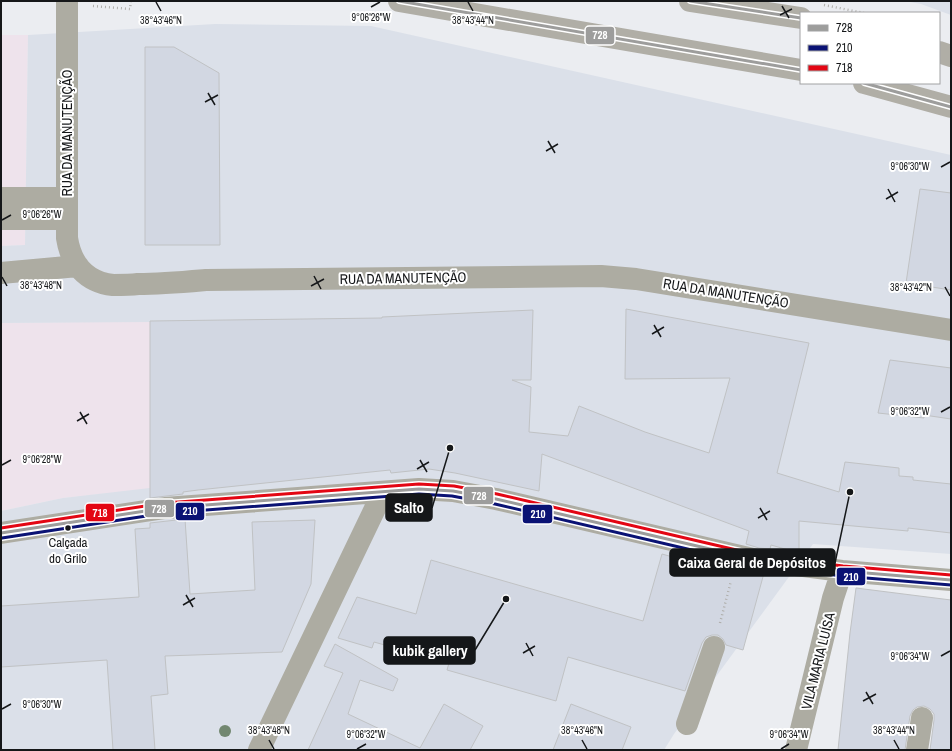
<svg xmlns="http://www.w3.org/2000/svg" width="952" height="751" font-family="'Archivo Narrow',sans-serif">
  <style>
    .commercial { fill: #eee3ec }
    .built { fill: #dbe0e9 }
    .building { fill: #d2d7e2; stroke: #c0c2c4 }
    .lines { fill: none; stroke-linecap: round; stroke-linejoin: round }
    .path { stroke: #afaeaa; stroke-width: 2.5; stroke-dasharray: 1 3; stroke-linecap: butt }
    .minor { stroke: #adaca2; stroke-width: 22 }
    .major { stroke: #b0aea6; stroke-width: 22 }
    .bus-1-casing { stroke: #fff; stroke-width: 6 }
    .bus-2-casing { stroke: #fff; stroke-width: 6 }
    .bus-3-casing { stroke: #fff; stroke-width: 6 }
    .bus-1 { stroke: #9d9d9c; stroke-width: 3 }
    .bus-2 { stroke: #0a1274; stroke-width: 3 }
    .bus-3 { stroke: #e30613; stroke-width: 3 }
    .tree { fill: #728770 }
    .ticks { fill: none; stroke: #151719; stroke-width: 1.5 }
    .bus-dot { fill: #151719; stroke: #fff; stroke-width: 1.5 }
    .labels { text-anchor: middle; stroke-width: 4; stroke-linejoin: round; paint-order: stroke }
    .bus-label { font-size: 13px; fill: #151719; stroke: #fff }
    .street-label { font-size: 14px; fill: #151719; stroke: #fff }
    .ticks-label { font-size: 10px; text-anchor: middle; fill: #151719; stroke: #fff; stroke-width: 4; stroke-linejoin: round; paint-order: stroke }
    .leader { fill: none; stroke: #151719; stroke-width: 1.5 }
    .callout-dot { fill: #151719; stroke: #fff; stroke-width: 1.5 }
    .callout { fill: #151719; stroke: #151719; stroke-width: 1.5 }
    .callout-label { font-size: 15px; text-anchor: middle; font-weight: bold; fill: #fff }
    .line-badge { stroke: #fff; stroke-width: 1.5 }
    .badge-label { font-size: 11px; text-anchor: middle; font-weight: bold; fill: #fff }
  </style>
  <rect width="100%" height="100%" fill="#ebedf1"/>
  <!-- commercial -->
  <path class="commercial" d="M1,35H28L25,245L1,246Z
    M150,321V489L63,498L1,511V323Z"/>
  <!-- built -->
  <path class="built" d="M905,1H951V15L921,4Z
    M215,24L371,26L951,155V554L813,544L674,734L664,750H1V511L63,498L150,488V322L1,323V246L25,245L28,35Z"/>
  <!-- building -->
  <path class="building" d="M145,47H174L219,73L220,245H145Z
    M920,189L951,193V290L906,283Z
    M626,309L809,343L777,473L839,492L845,462L899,468V476L913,477V480L951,484V533L908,528V531L799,521V553L771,545L770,549L759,548L746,544L749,531L542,454L539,491L455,473L429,469L391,473L390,470L198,490L183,492V494L150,498V321L382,318V317L533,310L531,380H512L531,387L529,432L568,436L579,406L645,432L709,453L730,378L625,379Z
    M890,360L951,368V419L924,415V418L878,413Z
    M185,519L190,594L255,590L252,522L315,520L311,584L282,652L165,656L168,694L151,696L155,750H113L107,660L1,667V606L139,597L135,529L150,528V523Z
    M662,554L737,575L739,569L764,573L743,650L726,645L723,639L718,635H712L706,637L702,643L685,691L568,657L556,701L447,670L449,663L374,642L372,648L338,638L357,597L416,614L431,560L643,621Z
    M856,588L951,600V750H930L934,720V714L930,709L924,706L917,707L913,710L910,716L905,750H838L850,633Z
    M335,644L398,679L393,691L360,680L348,714L420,748L444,704L483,726L470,750H308L343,673L324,666Z
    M571,704L631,727L622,750H553Z"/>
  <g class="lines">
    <!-- path -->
    <path class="path" d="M824,5L864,13
      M93,6L130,9L131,1
      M720,623L731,581"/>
    <!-- minor -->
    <path class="minor" d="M67,1V238C71,264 86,282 113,285C121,285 130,285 138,284C161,284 183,282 206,280L601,276L636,279L951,330
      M1,198H67
      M1,219H66
      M1,273L78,266
      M1,533L165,508L419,489L453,491L496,499L757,560L842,571L951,580
      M687,724L714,647
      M259,750L383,492
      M796,750L833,598L842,571
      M917,750L922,718"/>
    <!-- major -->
    <path class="major" d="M399,1L801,70
      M690,1L801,18
      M939,52L951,56
      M864,83L951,107"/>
    <defs>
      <path id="bus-1" d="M399,1L801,70
        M690,1L801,18
        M864,83L951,107
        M1,533L165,508L419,489L453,491L496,499L757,560L842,571L951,580"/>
      <path id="bus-2" d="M2,538L166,513L419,494L452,496L495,504L756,565L842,576L951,585"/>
      <path id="bus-3" d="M1,528L165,503L419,484L454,486L497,494L758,555L843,566L951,575"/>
    </defs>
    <!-- bus-1 casing -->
    <use href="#bus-1" class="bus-1-casing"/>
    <!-- bus-2 casing -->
    <use href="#bus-2" class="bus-2-casing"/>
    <!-- bus-3 casing -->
    <use href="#bus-3" class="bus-3-casing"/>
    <!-- bus-1 -->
    <use href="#bus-1" class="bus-1"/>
    <!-- bus-2 -->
    <use href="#bus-2" class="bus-2"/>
    <!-- bus-3 -->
    <use href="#bus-3" class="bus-3"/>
  </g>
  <!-- trees -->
  <circle class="tree" cx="225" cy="731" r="6"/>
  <!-- ticks -->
  <path class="ticks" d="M156,2L161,11M468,2L473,11M782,6L789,18M371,7L380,2M780,15L792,9M208,93L215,105M205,102L218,95M548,141L555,153M546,151L558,144M941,167L950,162M888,189L895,202M886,199L898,192M2,220L11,215M314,276L321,289M2,277L7,286M311,286L324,279M945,287L950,296M654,325L661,337M652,334L664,327M80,412L87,424M941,412L950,407M77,421L89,414M420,460L427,472M2,465L11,460M417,469L429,462M760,508L767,520M758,518L770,511M186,595L193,607M183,605L195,598M526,643L533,656M523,653L535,646M941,656L950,651M866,692L873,704M863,701L876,694M2,709L11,704M269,740L274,749M582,740L587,749M894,740L899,749M357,749L366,744M781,749L789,744"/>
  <!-- markers -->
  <circle class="bus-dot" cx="68" cy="528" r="3.5"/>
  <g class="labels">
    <!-- bus labels -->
    <g class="bus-label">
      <text x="68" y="547">Calçada<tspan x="68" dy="16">do Grilo</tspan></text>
    </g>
    <!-- street labels -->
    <g class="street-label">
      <text transform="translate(67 133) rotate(-90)" y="5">RUA DA MANUTENÇÃO</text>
      <text transform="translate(403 278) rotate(-1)" y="5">RUA DA MANUTENÇÃO</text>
      <text transform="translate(726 293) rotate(9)" y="5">RUA DA MANUTENÇÃO</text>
      <text transform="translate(818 661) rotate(-76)" y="5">VILA MARIA LUÍSA</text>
    </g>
  </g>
  <g class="ticks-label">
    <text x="371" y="21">9°06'26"W</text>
    <text x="161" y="24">38°43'46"N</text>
    <text x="473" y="24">38°43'44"N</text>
    <text x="910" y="170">9°06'30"W</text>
    <text x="42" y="218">9°06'26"W</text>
    <text x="41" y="289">38°43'48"N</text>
    <text x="911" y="291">38°43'42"N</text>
    <text x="910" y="415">9°06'32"W</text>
    <text x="42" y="463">9°06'28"W</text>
    <text x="910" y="660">9°06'34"W</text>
    <text x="42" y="708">9°06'30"W</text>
    <text x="269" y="734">38°43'48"N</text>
    <text x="582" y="734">38°43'46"N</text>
    <text x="894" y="734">38°43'44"N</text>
    <text x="366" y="738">9°06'32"W</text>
    <text x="789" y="738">9°06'34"W</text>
  </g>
  <!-- callouts -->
  <path class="leader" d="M450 448L432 508M850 492L835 563M506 599L475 650"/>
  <g class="callout-dot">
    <circle cx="450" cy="448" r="4"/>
    <circle cx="850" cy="492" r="4"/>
    <circle cx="506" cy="599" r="4"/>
  </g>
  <g class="callout">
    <rect x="386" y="494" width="46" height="27" rx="4"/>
    <rect x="670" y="549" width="165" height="27" rx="4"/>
    <rect x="384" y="637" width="91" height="27" rx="4"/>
  </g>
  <g class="callout-label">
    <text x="409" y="513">Salto</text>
    <text x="752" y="568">Caixa Geral de Depósitos</text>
    <text x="430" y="656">kubik gallery</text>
  </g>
  <g class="line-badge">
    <rect x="585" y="26" width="30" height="19" rx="4" fill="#9d9d9c"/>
    <rect x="463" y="486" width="31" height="19" rx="4" fill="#9d9d9c"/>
    <rect x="144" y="499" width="31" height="19" rx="4" fill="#9d9d9c"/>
    <rect x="175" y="502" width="30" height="19" rx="4" fill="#0a1274"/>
    <rect x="85" y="503" width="30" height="19" rx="4" fill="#e30613"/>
    <rect x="522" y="504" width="31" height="20" rx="4" fill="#0a1274"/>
    <rect x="836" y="567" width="30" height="19" rx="4" fill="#0a1274"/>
  </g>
  <g class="badge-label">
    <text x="600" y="39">728</text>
    <text x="479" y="500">728</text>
    <text x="159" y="513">728</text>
    <text x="190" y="515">210</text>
    <text x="100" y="517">718</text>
    <text x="538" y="518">210</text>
    <text x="851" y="581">210</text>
  </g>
  <!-- border -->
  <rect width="952" height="751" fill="none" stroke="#151719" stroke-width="4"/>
  <!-- legend -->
  <rect x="800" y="12" width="140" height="72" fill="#ffffff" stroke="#a1a2a3"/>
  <rect x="808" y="25" width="20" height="6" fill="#9d9d9c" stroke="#a1a2a3"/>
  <text x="836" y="32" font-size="12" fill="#151719">728</text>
  <rect x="808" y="45" width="20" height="6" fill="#0a1274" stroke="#a1a2a3"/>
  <text x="836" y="52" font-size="12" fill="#151719">210</text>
  <rect x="808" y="65" width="20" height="6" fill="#e30613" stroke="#a1a2a3"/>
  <text x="836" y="72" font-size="12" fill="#151719">718</text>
</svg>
